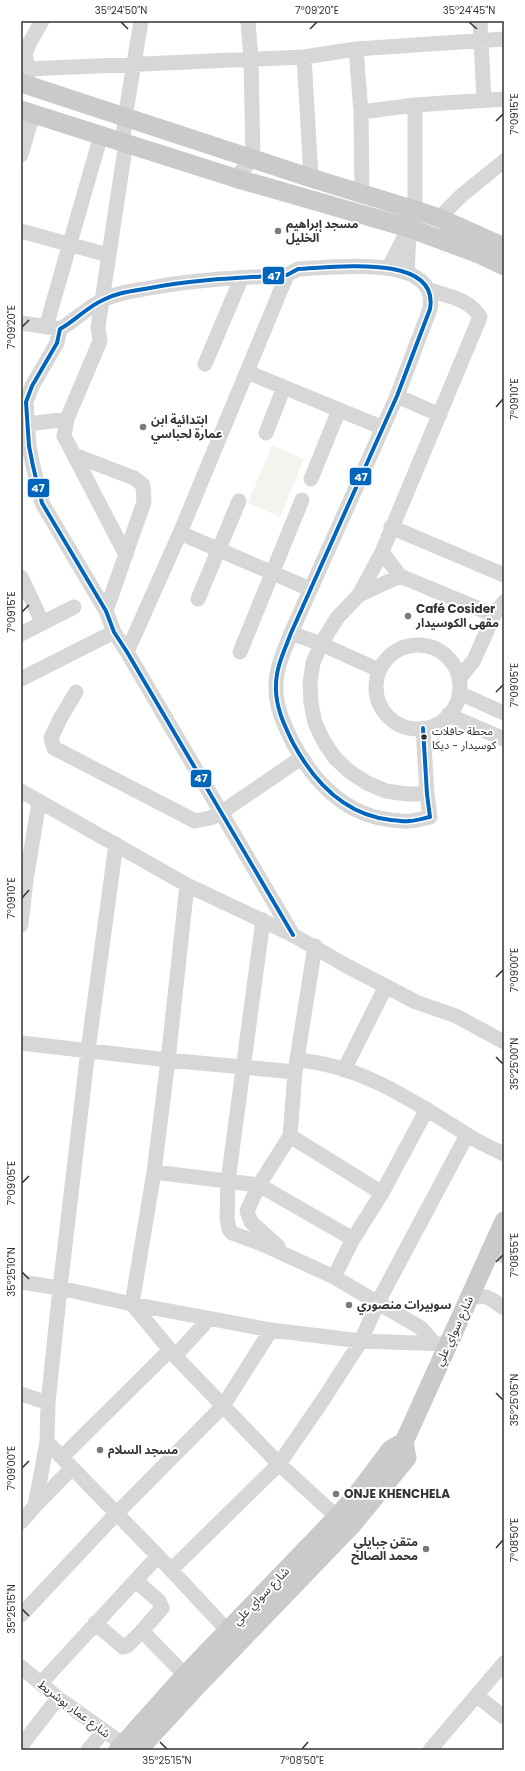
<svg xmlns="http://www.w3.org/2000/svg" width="525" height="1771" font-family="Poppins,'Noto Sans Arabic',sans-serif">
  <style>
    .grass { fill: #f1f5ed }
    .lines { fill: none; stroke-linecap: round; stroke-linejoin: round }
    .minor { stroke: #d7d7d7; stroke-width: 15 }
    .major { stroke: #cacaca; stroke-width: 19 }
    .bus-1-casing { stroke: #fff; stroke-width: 7 }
    .bus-1 { stroke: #0065bd; stroke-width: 4 }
    .ticks { fill: none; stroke: #333; stroke-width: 1.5 }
    .poi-dot { fill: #7a7a7a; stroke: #fff; stroke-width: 1.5 }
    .bus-dot { fill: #333; stroke: #fff; stroke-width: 1.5 }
    .labels { text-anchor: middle; stroke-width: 4; stroke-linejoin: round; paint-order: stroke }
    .bus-label { font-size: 11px; fill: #333; stroke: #fff; text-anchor: start }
    .poi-label { font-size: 12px; font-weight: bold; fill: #333; stroke: #fff; text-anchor: start }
    .street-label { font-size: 12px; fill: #333; stroke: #fff }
    .line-badge { stroke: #fff; stroke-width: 1.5 }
    .badge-label { font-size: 11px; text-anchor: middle; font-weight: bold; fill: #fff }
    .neatline { fill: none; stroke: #333; stroke-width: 1.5 }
    .ticks-label { font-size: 10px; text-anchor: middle; fill: #333 }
  </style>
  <rect width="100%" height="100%" fill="#fff"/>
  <!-- grass -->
  <path class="grass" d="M272,445L304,459L280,517L248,503Z"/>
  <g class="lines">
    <!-- minor -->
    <path class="minor" d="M480,21L484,100
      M356,49L361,112L362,194
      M25,54L30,42L42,21
      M304,57L311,178
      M29,86L25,54L28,69L304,57L356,49L504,39
      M361,112L415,105L504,99
      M21,155L33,114
      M235,178L253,159L251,59L248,21
      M439,218L462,195L504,161
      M21,231L108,255
      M389,267L409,228L415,210V105
      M407,273L409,236
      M21,323L55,328
      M46,327L101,135
      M205,364L241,279
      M247,372L381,427
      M397,396L440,415
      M28,424L67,419
      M266,433L284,387
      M74,455L126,555
      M311,479L339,410
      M391,527L504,575
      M180,533L310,589
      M382,552L400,576L494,615L474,660L459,679
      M21,577L42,622
      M359,595L400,576
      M198,599L239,501
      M106,611L144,502L143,485L134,478L74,455L64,436L67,419L100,341L98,327L125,149L123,142L125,118L141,21
      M494,615L504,602
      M291,633L321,644L379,670
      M21,634L74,607
      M376 687a42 42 0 1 1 84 0a42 42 0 1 1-84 0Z
      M127,652L180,533L287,275
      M240,652L302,500
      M21,679L114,632
      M76,692L60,719L51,738L54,748L195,821L210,818L222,812L301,758
      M459,693L504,713
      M448,715L504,739
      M21,791L187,885L293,935L345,965L416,1002L456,1016L504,1042
      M427,794H407L386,791L367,783L350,772L335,758L324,742L315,723L311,703L310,683L313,663L321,644L337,618L359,595L382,552L480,317C470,299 448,296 429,290
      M187,885L168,1060L154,1172L132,1304L175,1356L279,1464L337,1517
      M263,920L228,1181L227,1218L229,1229L232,1233L262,1244L334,1277L353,1239L382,1193L427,1109
      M21,925L26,880L39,802
      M293,935L127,652L114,632L106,611L42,503L33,466L29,446L26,402L32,386L57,343L60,329C75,321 87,307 103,300C118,292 134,291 150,288C195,279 242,278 287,275L298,269C331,268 440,252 430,309L397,396L291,633C285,649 276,667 276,685C275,706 284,725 293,743C314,782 345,815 391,820C397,820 404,822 409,821C416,821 424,818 430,817L427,794L423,728
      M21,1043L168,1060L295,1072
      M297,1060C361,1065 413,1101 466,1134C478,1142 491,1148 504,1154
      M344,1070L386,986
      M290,1136L382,1193
      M154,1172L259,1185L353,1239
      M278,1246L251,1222L247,1211L259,1185L290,1136L295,1072L315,946
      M493,1247L504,1256
      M334,1277L421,1328L434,1343
      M21,1282L60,1288L132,1304L271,1330L361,1341L448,1344
      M469,1299C486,1293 490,1298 504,1308
      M175,1356L209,1319
      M21,1394L48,1403
      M47,1442L158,1556L227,1630
      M62,1457L170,1350
      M35,1506L72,1468
      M21,1522L35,1506L47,1442L48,1403L60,1288L88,1050L116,844
      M171,1570L279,1464L323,1400L361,1341L378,1302L467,1135
      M136,1581L159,1601L162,1608L142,1631L185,1675L194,1682
      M21,1615L116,1514L223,1406L271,1330
      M95,1623L123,1647L127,1646L142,1631
      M21,1667L58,1698L123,1744
      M41,1683L158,1556
      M477,1696L504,1717
      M21,1746L58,1698
      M88,1750L103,1732
      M430,1750L504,1663"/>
    <!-- major -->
    <path class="major" d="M21,83L311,178L415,210L439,218L504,247
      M21,110L235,178L409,228L479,254L504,266
      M118,1750L185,1675L337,1517L361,1489L391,1449L404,1442
      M138,1750L198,1685L352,1525L407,1458L404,1442L504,1221"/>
    <defs>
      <path id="bus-1" d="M293,935L127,652L114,632L106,611L42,503L33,466L29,446L26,402L32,386L57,343L60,329C75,321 87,307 103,300C118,292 134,291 150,288C195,279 242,278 287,275L298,269C331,268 440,252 430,309L397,396L291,633C285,649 276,667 276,685C275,706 284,725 293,743C314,782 345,815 391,820C397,820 404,822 409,821C416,821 424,818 430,817L427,794L423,728"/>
    </defs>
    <!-- bus-1 casing -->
    <use href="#bus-1" class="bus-1-casing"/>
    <!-- bus-1 -->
    <use href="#bus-1" class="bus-1"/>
  </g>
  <!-- ticks -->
  <path class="ticks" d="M121,22L128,29M469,22L477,29M310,29L317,22M496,121L503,114M22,327L29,320M496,407L503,399M22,612L29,605M496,692L503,685M22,898L29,890M496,977L503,970M496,1057L503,1064M22,1183L29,1176M496,1262L503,1255M22,1272L29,1279M496,1393L503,1400M22,1468L29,1461M496,1548L503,1540M22,1609L29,1616M160,1742L167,1749M302,1749L308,1742"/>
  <!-- markers -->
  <g class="poi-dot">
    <circle cx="278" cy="231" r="4"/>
    <circle cx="143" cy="427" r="4"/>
    <circle cx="408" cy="616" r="4"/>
    <circle cx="349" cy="1305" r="4"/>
    <circle cx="100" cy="1450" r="4"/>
    <circle cx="336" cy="1494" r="4"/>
    <circle cx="426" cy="1549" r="4"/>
  </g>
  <circle class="bus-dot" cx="424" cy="737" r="3.5"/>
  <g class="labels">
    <!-- bus labels -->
    <g class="bus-label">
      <text x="432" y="735">محطة حافلات<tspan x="432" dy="14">كوسيدار - ديكا</tspan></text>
    </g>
    <!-- poi labels -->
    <g class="poi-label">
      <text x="286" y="228">مسجد إبراهيم<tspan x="286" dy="14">الخليل</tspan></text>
      <text x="151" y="424">ابتدائية ابن<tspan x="151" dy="14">عمارة لحباسي</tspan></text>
      <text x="416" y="613">Café Cosider<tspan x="416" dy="14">مقهى الكوسيدار</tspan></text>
      <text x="357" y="1309">سوبيرات منصوري</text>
      <text x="108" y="1454">مسجد السلام</text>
      <text x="344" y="1498">ONJE KHENCHELA</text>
      <text x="418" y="1546" text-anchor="end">متقن جبايلي<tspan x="418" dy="14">محمد الصالح</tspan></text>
    </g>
    <!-- street labels -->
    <g class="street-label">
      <text transform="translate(454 1331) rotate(-65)" y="4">شارع سواي علي</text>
      <text transform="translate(261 1596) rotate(-46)" y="4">شارع سواي علي</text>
      <text transform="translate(74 1709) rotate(37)" y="4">شارع عمار بوشريط</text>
    </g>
  </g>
  <g class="line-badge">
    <rect x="262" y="266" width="23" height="19" rx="4" fill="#0065bd"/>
    <rect x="349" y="467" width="23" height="19" rx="4" fill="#0065bd"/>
    <rect x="27" y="478" width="23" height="20" rx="4" fill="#0065bd"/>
    <rect x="190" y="769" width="22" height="19" rx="4" fill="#0065bd"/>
  </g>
  <g class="badge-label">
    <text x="274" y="280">47</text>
    <text x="361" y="481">47</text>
    <text x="38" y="492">47</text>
    <text x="201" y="782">47</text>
  </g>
  <!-- border -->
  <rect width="525" height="1771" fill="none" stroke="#ffffff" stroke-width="44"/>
  <rect x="22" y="22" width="481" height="1727" class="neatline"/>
  <g class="ticks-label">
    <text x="121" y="14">35°24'50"N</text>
    <text x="317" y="14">7°09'20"E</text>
    <text x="469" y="14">35°24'45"N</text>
    <text transform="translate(514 114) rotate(-90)" y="4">7°09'15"E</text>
    <text transform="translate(11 327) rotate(-90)" y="4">7°09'20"E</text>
    <text transform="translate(514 399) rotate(-90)" y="4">7°09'10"E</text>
    <text transform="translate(11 612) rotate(-90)" y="4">7°09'15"E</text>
    <text transform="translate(514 685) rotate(-90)" y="4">7°09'05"E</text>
    <text transform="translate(11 898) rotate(-90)" y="4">7°09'10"E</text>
    <text transform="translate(514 970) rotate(-90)" y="4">7°09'00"E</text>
    <text transform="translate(514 1064) rotate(-90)" y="4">35°25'00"N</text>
    <text transform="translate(11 1183) rotate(-90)" y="4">7°09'05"E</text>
    <text transform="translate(514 1255) rotate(-90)" y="4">7°08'55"E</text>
    <text transform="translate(11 1272) rotate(-90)" y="4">35°25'10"N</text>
    <text transform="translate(514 1400) rotate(-90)" y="4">35°25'05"N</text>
    <text transform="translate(11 1468) rotate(-90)" y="4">7°09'00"E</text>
    <text transform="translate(514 1540) rotate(-90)" y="4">7°08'50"E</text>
    <text transform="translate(11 1609) rotate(-90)" y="4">35°25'15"N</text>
    <text x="167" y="1764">35°25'15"N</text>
    <text x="302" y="1764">7°08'50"E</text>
  </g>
</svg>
